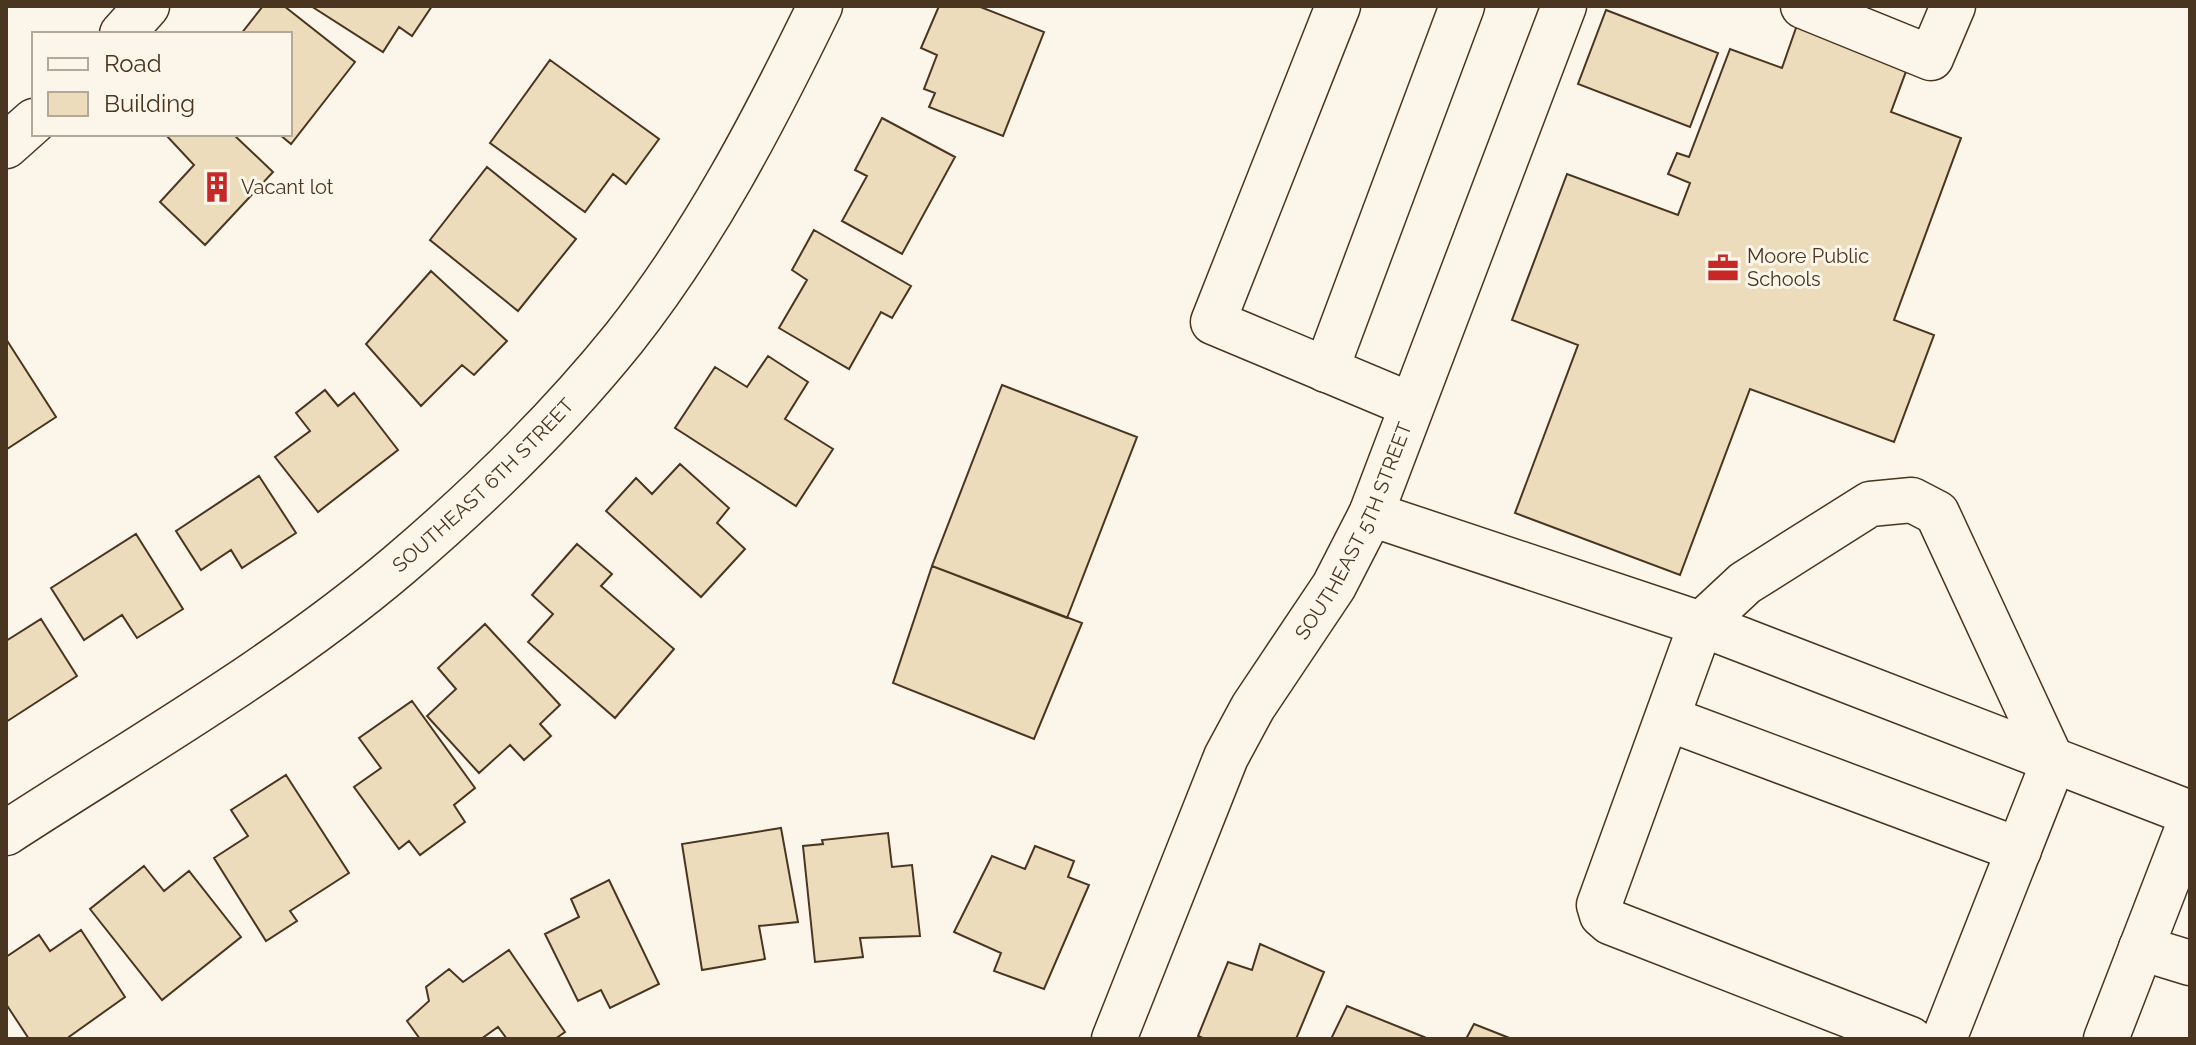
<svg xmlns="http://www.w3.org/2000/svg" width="2196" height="1045" font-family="Raleway,sans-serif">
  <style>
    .building { fill: #ecdcbc; stroke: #4a3520; stroke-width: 2 }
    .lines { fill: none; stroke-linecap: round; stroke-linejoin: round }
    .minor-casing { stroke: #4a3520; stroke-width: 47 }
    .major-casing { stroke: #4a3520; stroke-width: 47 }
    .minor { stroke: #fbf6e9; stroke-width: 44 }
    .major { stroke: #fbf6e9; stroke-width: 44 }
    .labels { text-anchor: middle; stroke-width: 6; stroke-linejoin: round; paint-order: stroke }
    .poi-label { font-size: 20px; fill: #4a3520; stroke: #fbf6e9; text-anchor: start }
    .street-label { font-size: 20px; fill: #4a3520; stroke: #fbf6e9 }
  </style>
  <rect width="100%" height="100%" fill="#fbf6e9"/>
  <!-- building -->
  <path class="building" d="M263,6H284L355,62L291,144L279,134H290V34H241Z
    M311,6H432L412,36L399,27L383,52Z
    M939,6H978L1044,32L1003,136L929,107L935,93L924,89L937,55L921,48Z
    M1606,10L1718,53L1690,127L1578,84Z
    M1797,25L1908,66L1891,112L1961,138L1894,320L1934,335L1894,442L1750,389L1680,575L1515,513L1578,345L1512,320L1567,174L1678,215L1690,183L1668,174L1677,153L1689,157L1730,49L1782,68Z
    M550,60L659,139L626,184L613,174L585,212L490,143Z
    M882,118L955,157L902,254L842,221L867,176L855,170Z
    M165,134H233L273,172L205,245L160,202L194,165Z
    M487,167L576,239L518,311L430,240Z
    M814,230L911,286L892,318L881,312L849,369L779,328L807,280L792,270Z
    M431,271L507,341L474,375L462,365L421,406L366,344Z
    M6,339L56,417L7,449L6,447Z
    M768,356L808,382L785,419L833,449L796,506L675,428L715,367L747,387Z
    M1002,385L1137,437L1067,618L932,566Z
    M325,390L338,406L354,393L398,450L318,512L275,457L310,431L296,413Z
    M680,464L729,508L717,523L745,549L701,597L606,511L636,478L652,494Z
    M259,476L296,533L242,568L231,550L201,570L176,531Z
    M136,534L183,609L137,638L122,615L84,640L51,588Z
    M577,544L612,574L601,586L674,649L615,718L528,642L553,614L532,595Z
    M932,566L1082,623L1034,739L893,683Z
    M41,619L77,676L6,722V641Z
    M485,624L560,705L540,724L551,736L524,760L510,745L479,773L427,716L456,689L438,668Z
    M412,701L475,788L454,805L465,822L420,855L409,841L399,849L354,787L381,768L359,738Z
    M286,775L349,873L290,911L297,921L266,941L214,858L248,836L231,810Z
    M781,828L798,922L759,926L765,959L702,970L682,844Z
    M888,833L892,867L912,865L920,936L860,938L863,957L815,962L803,846L823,844L822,840Z
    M1035,846L1074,861L1068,877L1089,885L1044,989L994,971L1001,953L954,932L992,856L1025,869Z
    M144,866L164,891L189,871L241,937L162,1000L90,909Z
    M609,880L659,984L610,1008L601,990L578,1001L545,934L579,917L571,899Z
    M81,930L125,997L66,1039H29L6,1004V957L39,935L50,951Z
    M1260,944L1324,972L1296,1039H1205L1198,1036L1228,962L1252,970Z
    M509,950L565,1032L555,1039H507L498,1027L481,1039H420L407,1021L429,1001L426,987L449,969L463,982Z
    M1347,1006L1429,1039H1331Z
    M1474,1024L1512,1039H1466Z"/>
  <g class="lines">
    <defs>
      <g id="minor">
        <path d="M1338,6L1213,322L1411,405"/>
        <path d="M1803,6L1931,58L1953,6"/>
        <path d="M122,34L147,6"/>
        <path d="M6,146L34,121"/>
        <path d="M1326,370L1462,6"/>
        <path d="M1371,514L1701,624L2190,813"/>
        <path d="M1669,719L2019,850"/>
        <path id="s1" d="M6,833C138,747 279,667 399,565C480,496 558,420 624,338C704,237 764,121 820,6"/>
        <path d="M2141,948L2190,963"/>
        <path id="s2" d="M1114,1039L1226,757L1253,707L1334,586L1371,514L1564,6"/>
        <path d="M1910,1039L1610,922L1602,915L1599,905L1701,624L1745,583L1870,504L1912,500L1937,513L2053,763L1944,1039"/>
      </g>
      <path id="major" d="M2106,1039L2190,822"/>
    </defs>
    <!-- minor casing -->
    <use href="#minor" class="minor-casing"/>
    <!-- major casing -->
    <use href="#major" class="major-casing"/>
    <!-- minor -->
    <use href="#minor" class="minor"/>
    <!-- major -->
    <use href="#major" class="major"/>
  </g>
  <!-- icons -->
  <defs>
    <symbol id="building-bare" viewBox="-9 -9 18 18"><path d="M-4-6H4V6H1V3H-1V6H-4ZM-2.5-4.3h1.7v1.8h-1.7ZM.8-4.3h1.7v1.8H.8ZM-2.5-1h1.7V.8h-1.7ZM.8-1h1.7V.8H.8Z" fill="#c62828" stroke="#fbf6e9" stroke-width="2.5" paint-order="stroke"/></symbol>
    <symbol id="office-bare" viewBox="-9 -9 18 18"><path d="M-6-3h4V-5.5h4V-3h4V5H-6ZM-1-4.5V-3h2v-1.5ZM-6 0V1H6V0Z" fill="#c62828" stroke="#fbf6e9" stroke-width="2.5" paint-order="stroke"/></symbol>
  </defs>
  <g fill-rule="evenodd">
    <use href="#building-bare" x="195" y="165" width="44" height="44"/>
    <use href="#office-bare" x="1701" y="246" width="44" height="44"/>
  </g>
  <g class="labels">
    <!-- poi labels -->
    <g class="poi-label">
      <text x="241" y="194">Vacant lot</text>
      <text x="1747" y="263">Moore Public<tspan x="1747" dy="23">Schools</tspan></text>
    </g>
    <!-- street labels -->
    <g class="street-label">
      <text dy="7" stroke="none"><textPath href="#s1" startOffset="592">SOUTHEAST 6TH STREET</textPath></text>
      <text dy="7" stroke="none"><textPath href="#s2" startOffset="564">SOUTHEAST 5TH STREET</textPath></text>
    </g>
  </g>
  <!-- border -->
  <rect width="2196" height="1045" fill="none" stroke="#4a3520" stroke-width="16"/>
  <!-- legend -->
  <rect x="32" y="32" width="260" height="104" fill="#fbf6e9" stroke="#b4a999" stroke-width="2"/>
  <rect x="48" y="58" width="40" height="12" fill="#fbf6e9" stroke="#b4a999" stroke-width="2"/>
  <text x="104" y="72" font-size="24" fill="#4a3520">Road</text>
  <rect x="48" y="92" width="40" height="24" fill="#ecdcbc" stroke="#b4a999" stroke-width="2"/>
  <text x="104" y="112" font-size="24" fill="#4a3520">Building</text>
</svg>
